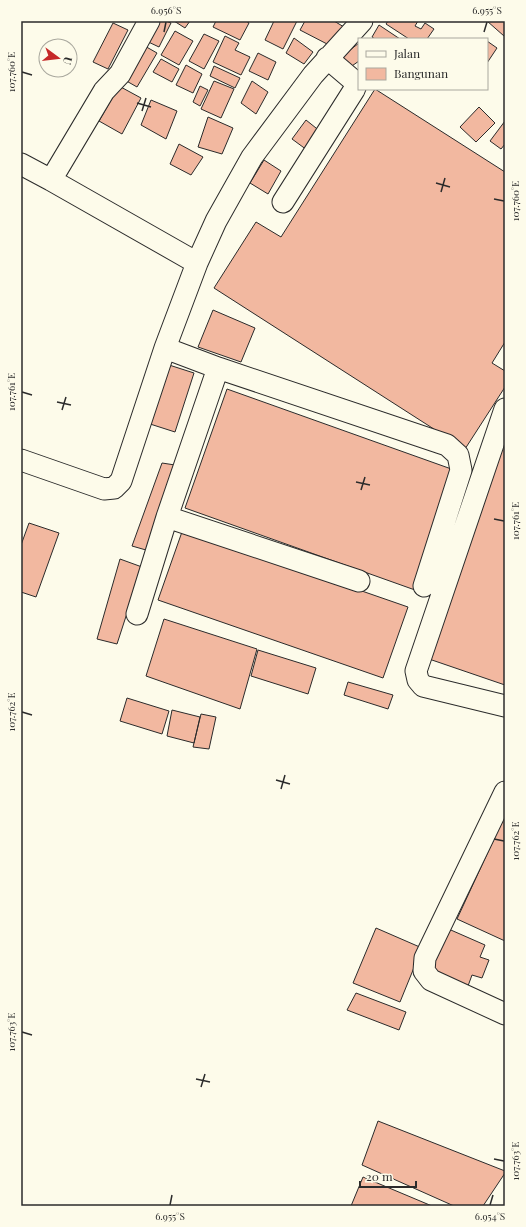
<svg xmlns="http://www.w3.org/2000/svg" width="526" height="1227" font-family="'Playfair Display',serif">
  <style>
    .building { fill: #f2b8a0; stroke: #2b2b2b }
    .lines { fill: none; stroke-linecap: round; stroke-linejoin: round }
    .minor-casing { stroke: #2b2b2b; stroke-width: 23 }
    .minor { stroke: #fdfbea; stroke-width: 21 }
    .ticks { fill: none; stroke: #2b2b2b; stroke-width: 1.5 }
    .neatline { fill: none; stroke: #2b2b2b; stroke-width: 1.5 }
    .ticks-label { font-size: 10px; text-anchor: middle; fill: #2b2b2b }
  </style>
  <rect width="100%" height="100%" fill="#fdfbea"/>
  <!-- building -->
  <path class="building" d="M151,21H166L171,23L159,47L142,39Z
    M174,21H190L185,28Z
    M216,21H246L249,23L240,40L213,27Z
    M274,21H297L283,49L265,40Z
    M305,21H334L344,27L329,45L300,30Z
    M388,21H418L415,26L421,29L425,23L434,29L427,39H409L386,24Z
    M487,21H505V35L504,36Z
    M113,23L128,30L108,69L93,62Z
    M379,25L400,39H375L372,37Z
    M175,31L193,41L179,65L161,55Z
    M204,34L219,41L204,69L189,61Z
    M225,36L239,43L235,50L250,57L241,75L213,62Z
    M294,38L313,52L304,64L286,53Z
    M487,41L497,48L487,63Z
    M359,43V61L349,68L341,57Z
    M143,45L157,53L137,87L123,79Z
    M258,53L276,62L268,80L249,71Z
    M161,59L179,69L172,82L153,72Z
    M186,65L202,74L193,93L176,85Z
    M214,66L240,78L235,88L210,76Z
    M214,81L234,89L221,118L201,109Z
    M252,81L268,92L256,114L241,103Z
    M119,86L141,98L122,134L99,121Z
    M200,86L208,90L200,106L193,102Z
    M375,89L505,172V342L492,363L505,371V387L465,449L214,288L256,222L281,237Z
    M151,100L177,111L166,139L141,125Z
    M479,107L495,123L476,142L460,127Z
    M208,117L233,128L222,154L198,147Z
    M306,120L321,132L307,150L292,139Z
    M505,121V144L501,149L490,141Z
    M179,144L203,157L191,175L170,164Z
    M264,160L281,171L268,194L250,183Z
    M213,310L255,328L241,362L198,347Z
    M166,364L194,373L175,432L147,423Z
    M227,389L457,471L415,590L185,508Z
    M505,437V685L429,659Z
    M162,463L175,465L153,552L132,546Z
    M29,523L59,533L36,597L21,592V545Z
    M183,529L408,607L383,678L158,600Z
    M120,559L142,567L117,644L97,639Z
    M164,619L257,649L240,709L146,676Z
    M258,650L316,668L308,694L251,676Z
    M348,682L393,695L388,709L344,695Z
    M127,698L169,711L162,734L120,721Z
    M172,710L200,717L194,743L167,736Z
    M201,714L216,717L209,749L193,747Z
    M505,815V941L457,919Z
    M444,927L485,945L480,957L489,960L482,978L472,975L468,986L426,971Z
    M376,928L422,948L400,1002L353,983Z
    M356,993L406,1012L399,1030L347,1010Z
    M378,1121L505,1171V1173L483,1206H454L362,1165Z
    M363,1177L432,1206H351Z"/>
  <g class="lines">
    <defs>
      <path id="minor" d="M149,21L120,74L104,91L51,180L197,263
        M21,164L51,180
        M283,202L354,90L356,85L354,81L327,58
        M165,348L218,368L447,445L458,455L461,470L424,586
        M505,409L416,671L418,680L423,686L505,706
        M21,460L104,489L114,488L121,481L165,348L197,263L216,221L252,157L313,75L362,21
        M167,517L359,581
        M137,614L167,517L218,368
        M505,792L425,958L424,971L431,980L505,1014"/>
    </defs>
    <!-- minor casing -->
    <use href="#minor" class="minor-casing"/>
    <!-- minor -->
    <use href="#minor" class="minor"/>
  </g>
  <!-- ticks -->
  <path class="ticks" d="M164,32L166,22M484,32L487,22M22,72L32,75M137,103L151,107M142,111L146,98M436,183L450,187M441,192L445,178M494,199L504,201M22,392L32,395M57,402L71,405M62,410L66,397M356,482L370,485M361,490L365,477M494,519L504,521M22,712L32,715M276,780L290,784M281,789L285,775M494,839L504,841M22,1032L32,1035M196,1079L210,1082M201,1087L205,1074M494,1159L504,1161M170,1205L172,1195M490,1205L493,1195"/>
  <!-- border -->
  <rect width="526" height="1227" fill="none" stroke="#fdfbea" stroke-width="44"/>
  <!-- legend -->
  <rect x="358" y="38" width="130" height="52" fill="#fdfbea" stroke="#a9a89e"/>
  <rect x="366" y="51" width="20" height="6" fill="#fdfbea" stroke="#a9a89e"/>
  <text x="394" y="58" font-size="12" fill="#2b2b2b">Jalan</text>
  <rect x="366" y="68" width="20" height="12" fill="#f2b8a0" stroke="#a9a89e"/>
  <text x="394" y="78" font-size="12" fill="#2b2b2b">Bangunan</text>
  <!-- north arrow -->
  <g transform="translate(58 58) rotate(105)"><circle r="19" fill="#fdfbea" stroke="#a9a89e"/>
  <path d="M0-3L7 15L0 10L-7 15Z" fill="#c62828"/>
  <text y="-6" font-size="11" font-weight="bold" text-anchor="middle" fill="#2b2b2b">U</text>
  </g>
  <!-- scale -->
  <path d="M360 1181v6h56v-6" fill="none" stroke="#2b2b2b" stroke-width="2"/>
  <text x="366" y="1181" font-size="12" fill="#2b2b2b" stroke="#fdfbea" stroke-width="3" paint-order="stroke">20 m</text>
  <rect x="22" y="22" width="482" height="1183" class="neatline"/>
  <g class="ticks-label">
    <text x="166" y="14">6.956°S</text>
    <text x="487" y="14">6.955°S</text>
    <text transform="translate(11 72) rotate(-90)" y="4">107.760°E</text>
    <text transform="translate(515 201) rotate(-90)" y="4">107.760°E</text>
    <text transform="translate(11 392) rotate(-90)" y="4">107.761°E</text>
    <text transform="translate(515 521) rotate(-90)" y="4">107.761°E</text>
    <text transform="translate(11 712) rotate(-90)" y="4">107.762°E</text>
    <text transform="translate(515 841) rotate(-90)" y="4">107.762°E</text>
    <text transform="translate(11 1032) rotate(-90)" y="4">107.763°E</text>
    <text transform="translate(515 1161) rotate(-90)" y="4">107.763°E</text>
    <text x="170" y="1220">6.955°S</text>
    <text x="490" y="1220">6.954°S</text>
  </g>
</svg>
